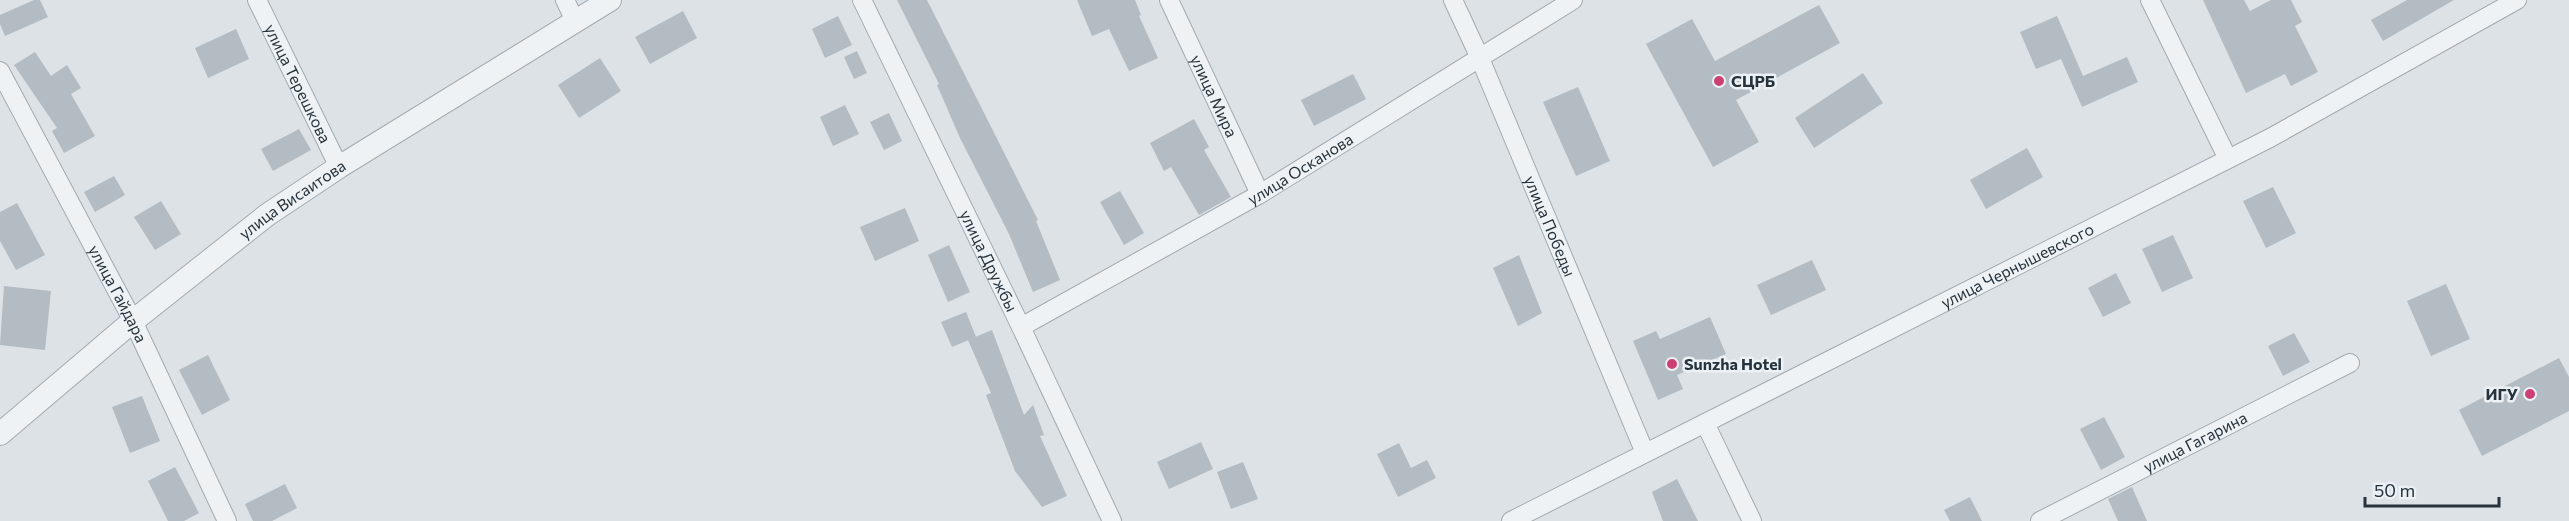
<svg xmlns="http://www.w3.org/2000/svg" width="2569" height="521" font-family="Commissioner,sans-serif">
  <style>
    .building { fill: #b3bcc3 }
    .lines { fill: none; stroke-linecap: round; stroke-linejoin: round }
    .minor-casing { stroke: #a2aab0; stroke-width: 20 }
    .tertiary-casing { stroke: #a2aab0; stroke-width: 24 }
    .minor { stroke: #eff2f5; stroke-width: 18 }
    .tertiary { stroke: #eff2f5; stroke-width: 22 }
    .poi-dot { fill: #cc4074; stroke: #ebf1f4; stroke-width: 2 }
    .labels { text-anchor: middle; stroke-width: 5; stroke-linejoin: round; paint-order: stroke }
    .poi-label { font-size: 16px; font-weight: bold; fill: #26333c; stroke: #ebf1f4; text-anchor: start }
    .street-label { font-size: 16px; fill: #26333c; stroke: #ebf1f4 }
  </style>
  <rect width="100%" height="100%" fill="#dce2e6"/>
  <!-- building -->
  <path class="building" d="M34,0H40L48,17L5,36L0,24V15Z
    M897,0H927L1038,220L1036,221L1060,280L1033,292L1009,234L960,138L937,85L939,84Z
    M1077,0H1135L1141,15L1139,16L1158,58L1129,71L1109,29L1092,36Z
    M2203,0H2244L2250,11L2271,0H2291L2302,22L2295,26L2318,72L2291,86L2285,74L2246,93Z
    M2407,0H2454L2383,41L2371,20Z
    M1819,5L1840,43L1736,100L1759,142L1713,167L1646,44L1692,19L1715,61Z
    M683,11L697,38L650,64L635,37Z
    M838,16L852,45L825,58L812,29Z
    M2057,16L2083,76L2127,57L2138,82L2082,107L2061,59L2036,69L2020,32Z
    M236,29L249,59L208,78L195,48Z
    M857,51L867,73L854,79L844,57Z
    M35,52L51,76L67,65L81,88L71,94L95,136L64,153L52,131L57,128L14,65Z
    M600,58L621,91L579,118L558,85Z
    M1863,73L1883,103L1814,148L1795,118Z
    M1353,74L1366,99L1314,126L1301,100Z
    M1578,87L1610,161L1576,176L1543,102Z
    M845,105L859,134L833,146L820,117Z
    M889,113L902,141L884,150L870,122Z
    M1194,119L1209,147L1204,150L1231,197L1199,215L1171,167L1164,171L1150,143Z
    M299,129L311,150L273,171L261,149Z
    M2027,148L2043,177L1986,209L1970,180Z
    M114,176L125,195L95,212L84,192Z
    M2273,187L2296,233L2266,248L2243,201Z
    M1120,191L1144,233L1124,245L1100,202Z
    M161,201L181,234L155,250L134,217Z
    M17,203L45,255L16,270L0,241V212Z
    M905,208L919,241L875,261L860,227Z
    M2173,235L2193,278L2162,292L2142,249Z
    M949,245L970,292L948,302L928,255Z
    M1519,255L1542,313L1518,326L1493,268Z
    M1812,260L1826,290L1771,315L1757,285Z
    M2116,273L2131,303L2103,317L2088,288Z
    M2446,284L2470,339L2431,356L2407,301Z
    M4,286L51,291L45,350L0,345Z
    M966,312L976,337L952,347L941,322Z
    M1710,317L1726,354L1677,375L1683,389L1658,400L1633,341L1656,331L1660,339Z
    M992,330L1024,415L1033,405L1044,435L1040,436L1067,496L1042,507L1015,471L986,395L991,393L968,340Z
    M2294,333L2310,362L2283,376L2268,346Z
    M208,355L230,400L202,415L179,370Z
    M2559,358L2569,377V411L2482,456L2459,410Z
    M142,396L160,441L130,453L112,407Z
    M2104,417L2125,457L2101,470L2080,429Z
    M1201,442L1213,469L1169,489L1157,462Z
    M1399,443L1411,468L1427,460L1436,478L1398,497L1377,454Z
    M1243,462L1258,499L1231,509L1217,472Z
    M175,467L199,513L184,521H168L148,481Z
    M1677,479L1698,521H1663L1652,492Z
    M285,484L297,508L272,521H253L245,504Z
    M2132,487L2147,521H2118L2108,499Z
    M1970,497L1982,521H1950L1944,510Z"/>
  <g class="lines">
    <defs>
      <g id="minor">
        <path id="s1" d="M257,0L339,167"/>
        <path d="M565,0L575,21"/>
        <path id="s2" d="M862,0L1021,327L1112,521"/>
        <path id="s3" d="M1169,0L1260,194"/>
        <path id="s4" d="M1453,0L1479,56L1645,453"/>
        <path d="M2150,0L2228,159"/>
        <path id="s5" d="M0,71L133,321L227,521"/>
        <path id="s6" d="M1021,327L1260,194L1573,0"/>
        <path d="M1705,423L1752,521"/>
        <path id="s7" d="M1511,521L2270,138L2517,0"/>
        <path id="s8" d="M2040,521L2350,363"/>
      </g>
      <g id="tertiary">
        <path id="s9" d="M0,434L133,321L267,215L339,167L610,0"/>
      </g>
    </defs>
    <!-- minor casing -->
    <use href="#minor" class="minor-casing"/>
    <!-- tertiary casing -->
    <use href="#tertiary" class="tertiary-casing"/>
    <!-- minor -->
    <use href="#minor" class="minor"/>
    <!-- tertiary -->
    <use href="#tertiary" class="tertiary"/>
  </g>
  <!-- markers -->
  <g class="poi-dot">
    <circle cx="1719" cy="81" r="6"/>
    <circle cx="1672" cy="364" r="6"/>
    <circle cx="2530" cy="394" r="6"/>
  </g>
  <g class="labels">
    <!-- poi labels -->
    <g class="poi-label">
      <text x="1731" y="87">СЦРБ</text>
      <text x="1684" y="370">Sunzha Hotel</text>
      <text x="2518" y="400" text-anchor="end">ИГУ</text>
    </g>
    <!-- street labels -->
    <g class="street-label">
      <text dy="6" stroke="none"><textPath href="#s1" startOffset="93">улица Терешкова</textPath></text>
      <text dy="6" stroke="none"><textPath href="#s3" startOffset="106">улица Мира</textPath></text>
      <text dy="6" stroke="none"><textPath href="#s6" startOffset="321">улица Осканова</textPath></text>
      <text dy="6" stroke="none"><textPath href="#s9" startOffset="375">улица Висаитова</textPath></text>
      <text dy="6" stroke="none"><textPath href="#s4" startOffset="246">улица Победы</textPath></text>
      <text dy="6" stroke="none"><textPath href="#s2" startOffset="290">улица Дружбы</textPath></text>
      <text dy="6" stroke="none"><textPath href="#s7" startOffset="567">улица Чернышевского</textPath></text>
      <text dy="6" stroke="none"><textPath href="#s5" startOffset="252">улица Гайдара</textPath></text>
      <text dy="6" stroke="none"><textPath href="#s8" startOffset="174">улица Гагарина</textPath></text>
    </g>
  </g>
  <!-- scale -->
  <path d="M2365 497v9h134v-9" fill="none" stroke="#26333c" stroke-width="3"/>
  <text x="2374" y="497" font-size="18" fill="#26333c" stroke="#ebf1f4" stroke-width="4.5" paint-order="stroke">50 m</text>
</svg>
